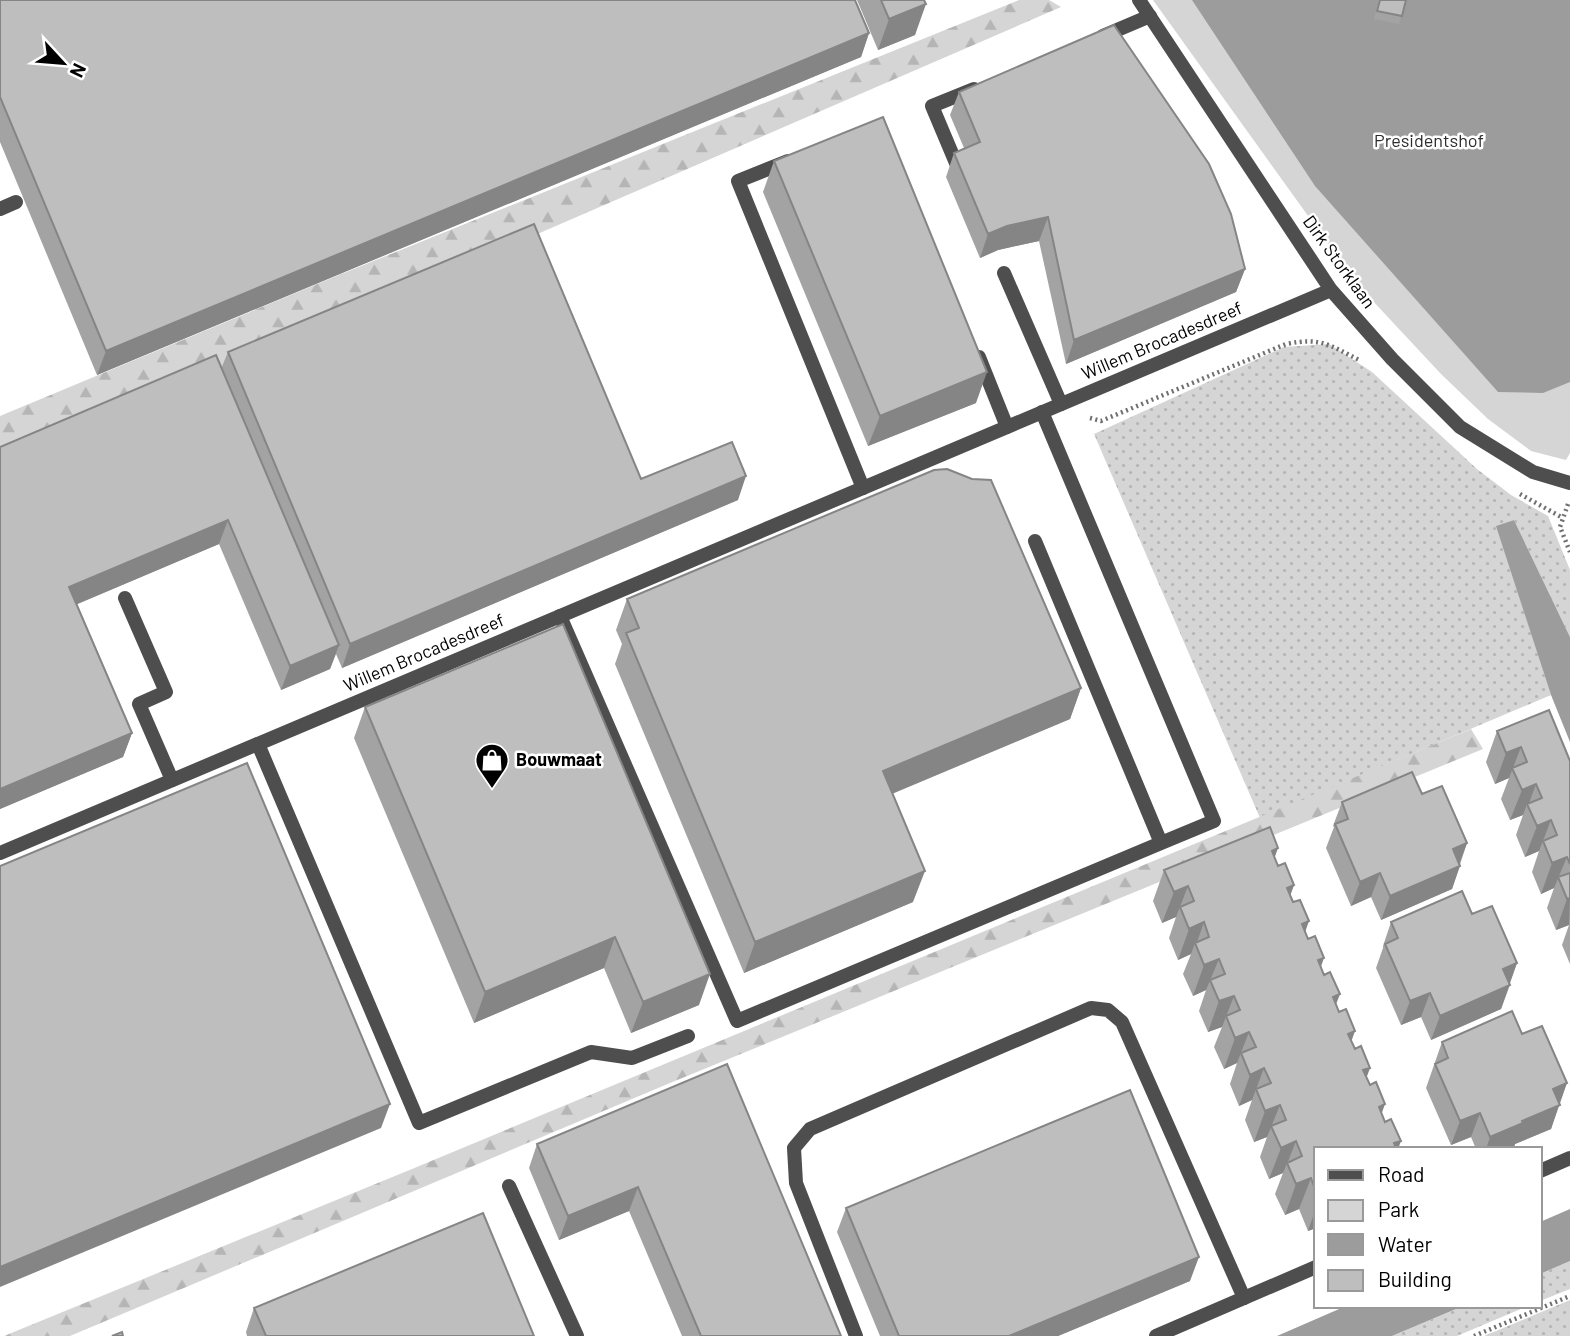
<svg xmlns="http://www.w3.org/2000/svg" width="1570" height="1336" font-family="Barlow,sans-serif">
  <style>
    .grass { fill: url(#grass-dots) }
    .forest { fill: url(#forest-firs) }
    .green { fill: #d5d5d5 }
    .water { fill: #9c9c9c }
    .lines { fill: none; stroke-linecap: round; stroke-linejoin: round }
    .path { stroke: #707070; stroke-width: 4.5; stroke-dasharray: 2 3.5; stroke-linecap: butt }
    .service { stroke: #4e4e4e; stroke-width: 14 }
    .minor { stroke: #4e4e4e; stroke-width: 14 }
    .wall { fill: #a3a3a3 }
    .shaded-wall { fill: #858585 }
    .building { fill: #bebebe; stroke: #858585; stroke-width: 2 }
    .labels { text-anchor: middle; stroke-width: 5; stroke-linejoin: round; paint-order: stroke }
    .park-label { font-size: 18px; fill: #2c2c2c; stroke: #fff }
    .street-label { font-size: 18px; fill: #000; stroke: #fff }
    .poi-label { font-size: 18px; font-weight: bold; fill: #000; stroke: #fff; text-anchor: start }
  </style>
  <defs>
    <pattern id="grass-dots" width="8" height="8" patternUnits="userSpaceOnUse" patternTransform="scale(1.75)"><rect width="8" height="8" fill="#d5d5d5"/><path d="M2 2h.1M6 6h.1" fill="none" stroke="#b5b5b5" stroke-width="1.8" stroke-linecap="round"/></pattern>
    <pattern id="forest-firs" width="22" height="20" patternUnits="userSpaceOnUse" patternTransform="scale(1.75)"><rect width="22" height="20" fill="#d5d5d5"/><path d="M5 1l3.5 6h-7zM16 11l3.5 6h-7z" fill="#b5b5b5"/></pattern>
  </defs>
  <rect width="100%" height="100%" fill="#fff"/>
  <!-- grass -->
  <path class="grass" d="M1329,344L1372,372L1477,469L1511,495L1548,516L1570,570V637L1514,520L1497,526L1551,695L1260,818L1094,434L1284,347Z
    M1570,1261V1289L1540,1301V1274Z
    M1570,1300V1336H1484Z
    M1463,1306H1528L1457,1336H1392Z"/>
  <!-- forest -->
  <path class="forest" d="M1019,0H1049L1061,7L228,368L0,458V416L334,277Z
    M1471,729L1483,749L670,1083L70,1336H4L412,1169Z"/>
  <!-- green -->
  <path class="green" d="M1153,0H1570V453L1566,460L1531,451L1488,419L1441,374L1357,284Z"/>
  <!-- water -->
  <path class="water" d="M1192,0H1570V382L1543,393L1498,392L1315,186Z
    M1514,520L1570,637V742L1551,695L1496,526Z
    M1570,1209V1261L1540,1274V1222Z
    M1346,1306H1463L1392,1336H1277Z"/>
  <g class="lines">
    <!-- path -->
    <path class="path" d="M1090,418L1101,421L1286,344C1322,337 1329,345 1361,361
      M1520,494L1563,518
      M1568,504L1560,527L1570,552
      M1474,1336L1570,1296"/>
    <!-- service -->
    <path class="service" d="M1103,36L1150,16
      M788,161L738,181L863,488
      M956,163L932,106L974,89
      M0,209L16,202
      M1004,273L1061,404
      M979,357L1007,427
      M1035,541L1161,843
      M125,598L166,692L139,704L172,780
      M560,616L737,1021L1161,843L1214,821L1042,412
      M258,744L419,1123L591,1052L632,1058L688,1036
      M509,1186L577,1336
      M856,1336L796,1183L794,1148L810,1129L1091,1008L1108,1010L1122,1022L1244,1298"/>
    <!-- minor -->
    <path class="minor" d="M1139,0L1331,290L1392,359L1460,427L1533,472L1570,483
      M0,853L1331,290
      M1540,1171L1570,1158
      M1156,1336L1316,1267"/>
  </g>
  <!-- wall -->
  <path class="wall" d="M0,0L869,33L861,57L97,375L0,142Z
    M857,0H924L915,35L878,50Z
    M1378,0H1406L1399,24L1374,19Z
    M959,92L1245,269L1236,292L1066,364L1039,241L998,250L980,258L946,177L954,153L964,148L950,115Z
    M774,161L976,403L868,446L763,192Z
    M228,352L641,479L738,500L342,668L336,654L330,669L281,690L219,544L77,604L132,733L123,757L0,809V447L221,369Z
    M627,599L1081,688L1070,719L892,794L913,902L744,973L615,664L622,644L616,630Z
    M365,707L699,1005L631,1033L604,968L474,1023L354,738Z
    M1497,731L1570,761V964L1562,945L1569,925L1556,930L1547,908L1554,888L1541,894L1532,872L1539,851L1525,857L1516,835L1523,815L1510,820L1501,799L1509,778L1495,784L1486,762Z
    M1422,794L1467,843L1452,889L1381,920L1371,897L1351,906L1326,848L1334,827L1333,826L1342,802Z
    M1275,858L1278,866L1294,885L1290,895L1351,1041L1316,1149V1228L1308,1231L1299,1209L1285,1215L1275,1194L1283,1173L1269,1179L1260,1157L1267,1137L1254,1142L1245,1120L1252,1100L1239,1106L1230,1084L1237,1063L1224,1069L1214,1047L1222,1027L1208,1032L1199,1011L1206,990L1193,996L1183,974L1191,954L1178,960L1169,938L1176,917L1162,923L1153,901L1164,870Z
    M1472,914L1517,963L1509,984L1510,985L1501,1009L1431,1040L1421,1017L1401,1025L1376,968L1383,948V946L1391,922Z
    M1522,1034L1559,1104L1551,1129L1515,1144L1514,1147L1510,1149H1476L1471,1137L1451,1145L1426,1088L1442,1042Z
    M727,1064L841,1336H682L629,1211L559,1240L529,1168L537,1144Z
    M846,1208L1190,1281L1058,1336H880L837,1232Z
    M254,1308L534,1336H247L246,1332Z"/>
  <!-- shaded-wall -->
  <path class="shaded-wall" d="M926,4L915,35L878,50L889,19Z
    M869,33L861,57L97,375L106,351Z
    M1048,217L1039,241L998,250L980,258L988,234L1007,226Z
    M1245,269L1236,292L1066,364L1074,340Z
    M987,372L976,403L868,446L880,416Z
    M746,476L738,500L342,668L350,644Z
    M228,520L219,544L61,611L69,587Z
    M339,645L330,669L281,690L290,666Z
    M1081,688L1070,719L872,802L883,771Z
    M132,733L123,757L0,809V789Z
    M1521,747L1509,778L1495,784L1506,753Z
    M1536,784L1528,806L1527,804L1523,815L1510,820L1522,790Z
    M1551,820L1539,851L1525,857L1537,826Z
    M1467,843L1458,867L1460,866L1452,889L1381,920L1390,896L1453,849Z
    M1278,848L1267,879L1272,851Z
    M1567,857L1554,888L1541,894L1552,863Z
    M925,871L913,902L744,973L755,942Z
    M1380,873L1371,897L1351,906L1360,882Z
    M1294,885L1283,916L1287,888Z
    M1188,886L1176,917L1162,923L1174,892Z
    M1570,898L1569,925L1556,930L1567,899Z
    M1309,921L1298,952L1302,924Z
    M1204,922L1196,945L1195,943L1191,954L1178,960L1189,929Z
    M615,937L604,968L474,1023L485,992Z
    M1324,958L1313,989L1318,960Z
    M1219,959L1206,990L1193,996L1204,965Z
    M1517,963L1501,1009L1431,1040L1440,1016L1503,969Z
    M710,974L699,1005L631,1033L643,1002Z
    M1430,993L1421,1017L1401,1025L1410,1001Z
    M1340,994L1328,1025L1333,997Z
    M1234,996L1222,1027L1208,1032L1219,1001Z
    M1355,1031L1344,1062L1348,1034Z
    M1249,1032L1237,1063L1224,1069L1235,1038Z
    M1264,1068L1252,1100L1239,1106L1250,1075Z
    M1370,1068L1359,1098L1363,1070Z
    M1567,1083L1551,1129L1515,1144L1514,1147L1510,1149H1486L1490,1137L1553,1089Z
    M390,1104L381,1128L0,1287V1267Z
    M1385,1104L1374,1135L1379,1107Z
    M1280,1105L1267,1137L1254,1142L1265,1111Z
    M1480,1113L1471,1137L1451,1145L1460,1121Z
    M1296,1141L1287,1164V1163L1283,1173L1269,1179L1281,1148Z
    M1401,1141L1398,1149H1392L1394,1143Z
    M1311,1178L1299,1209L1285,1215L1296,1184Z
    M638,1187L629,1211L559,1240L568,1216Z
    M1316,1208V1228L1308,1231Z
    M1199,1257L1190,1281L1058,1336H1009Z"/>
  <!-- building -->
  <path class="building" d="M0,0H855L869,33L106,351L0,97Z
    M881,0H924L926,4L889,19Z
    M1380,0H1406L1402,16L1377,11Z
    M1114,25L1209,164L1231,214L1245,269L1074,340L1048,217L1007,226L988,234L954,153L980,142L959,92Z
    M883,117L987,372L880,416L774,161Z
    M534,224L641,479L732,442L746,476L350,644L228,352Z
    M216,355L339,645L290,666L228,520L69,587L132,733L0,789V447Z
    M947,469L972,479L991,480L1081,688L883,771L925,871L755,942L626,633L639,628L627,599L934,470Z
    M563,624L710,974L643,1002L615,937L485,992L365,707Z
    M1549,710L1570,761V864L1567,857L1552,863L1543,841L1557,835L1551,820L1537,826L1527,804L1542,798L1536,784L1522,790L1512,768L1527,762L1521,747L1506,753L1497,731Z
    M247,763L390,1104L0,1267V866Z
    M1412,772L1422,794L1442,786L1467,843L1453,849L1460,866L1390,896L1380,873L1360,882L1335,824L1348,819L1342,802Z
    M1270,827L1278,848L1272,851L1278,866L1285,863L1294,885L1287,888L1293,902L1300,900L1309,921L1302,924L1308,939L1315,936L1324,958L1318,960L1324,975L1330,972L1340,994L1333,997L1339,1012L1346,1009L1355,1031L1348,1034L1355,1049L1361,1046L1370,1068L1363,1070L1370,1085L1376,1082L1385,1104L1379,1107L1385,1122L1391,1119L1401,1141L1394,1143L1396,1149H1316V1192L1311,1178L1296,1184L1287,1163L1302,1156L1296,1141L1281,1148L1271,1126L1286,1120L1280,1105L1265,1111L1256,1089L1271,1083L1264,1068L1250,1075L1241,1053L1256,1047L1249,1032L1235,1038L1226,1016L1240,1010L1234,996L1219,1001L1210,980L1225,974L1219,959L1204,965L1195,943L1209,937L1204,922L1189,929L1180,907L1194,901L1188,886L1174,892L1164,870Z
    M1570,873V898L1567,899L1558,877Z
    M1462,891L1472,914L1492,906L1517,963L1503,969L1510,985L1440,1016L1430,993L1410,1001L1385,944L1398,938L1391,922Z
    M1512,1011L1522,1034L1542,1026L1567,1083L1553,1089L1560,1105L1522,1121L1523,1123L1490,1137L1480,1113L1460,1121L1435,1064L1448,1058L1442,1042Z
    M727,1064L841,1336H701L638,1187L568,1216L537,1144Z
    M1130,1090L1199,1257L1009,1336H899L846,1208Z
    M483,1213L534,1336H266L254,1308Z
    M122,1332L123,1336H112Z"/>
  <!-- icons -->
  <defs>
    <symbol id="shop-pin" viewBox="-11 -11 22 30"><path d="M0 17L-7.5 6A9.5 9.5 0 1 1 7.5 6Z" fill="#000" stroke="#fff"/><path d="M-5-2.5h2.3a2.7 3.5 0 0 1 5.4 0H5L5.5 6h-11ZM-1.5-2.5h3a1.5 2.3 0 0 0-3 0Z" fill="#fff"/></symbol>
  </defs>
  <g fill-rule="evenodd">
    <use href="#shop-pin" x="473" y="741" width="38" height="52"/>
  </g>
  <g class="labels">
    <!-- park labels -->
    <g class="park-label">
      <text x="1429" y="147">Presidentshof</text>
    </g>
    <!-- street labels -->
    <g class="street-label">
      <text transform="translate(1339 262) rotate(54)" y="6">Dirk Storklaan</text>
      <text transform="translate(1162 341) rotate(-23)" y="6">Willem Brocadesdreef</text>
      <text transform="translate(424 653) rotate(-23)" y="6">Willem Brocadesdreef</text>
    </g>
    <!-- poi labels -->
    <g class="poi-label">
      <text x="516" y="766">Bouwmaat</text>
    </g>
  </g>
  <!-- legend -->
  <rect x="1314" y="1147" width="228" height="161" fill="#ffffff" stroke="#999999" stroke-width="2"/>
  <rect x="1328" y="1170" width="35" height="10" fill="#4e4e4e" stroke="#999999" stroke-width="2"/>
  <text x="1378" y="1182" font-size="21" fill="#000000">Road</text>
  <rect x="1328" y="1200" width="35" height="21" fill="#d5d5d5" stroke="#999999" stroke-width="2"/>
  <text x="1378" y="1217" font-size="21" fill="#000000">Park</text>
  <rect x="1328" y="1234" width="35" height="21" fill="#9c9c9c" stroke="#999999" stroke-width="2"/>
  <text x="1378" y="1252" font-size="21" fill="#000000">Water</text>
  <rect x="1328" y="1270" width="35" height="21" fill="#bebebe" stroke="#999999" stroke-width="2"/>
  <text x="1378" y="1287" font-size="21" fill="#000000">Building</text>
  <!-- north arrow -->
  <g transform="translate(63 63) rotate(116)" stroke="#ffffff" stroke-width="5" paint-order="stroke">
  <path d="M0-5L12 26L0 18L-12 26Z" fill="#000000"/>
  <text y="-10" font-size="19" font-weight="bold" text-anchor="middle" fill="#000000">N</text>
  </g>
</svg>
